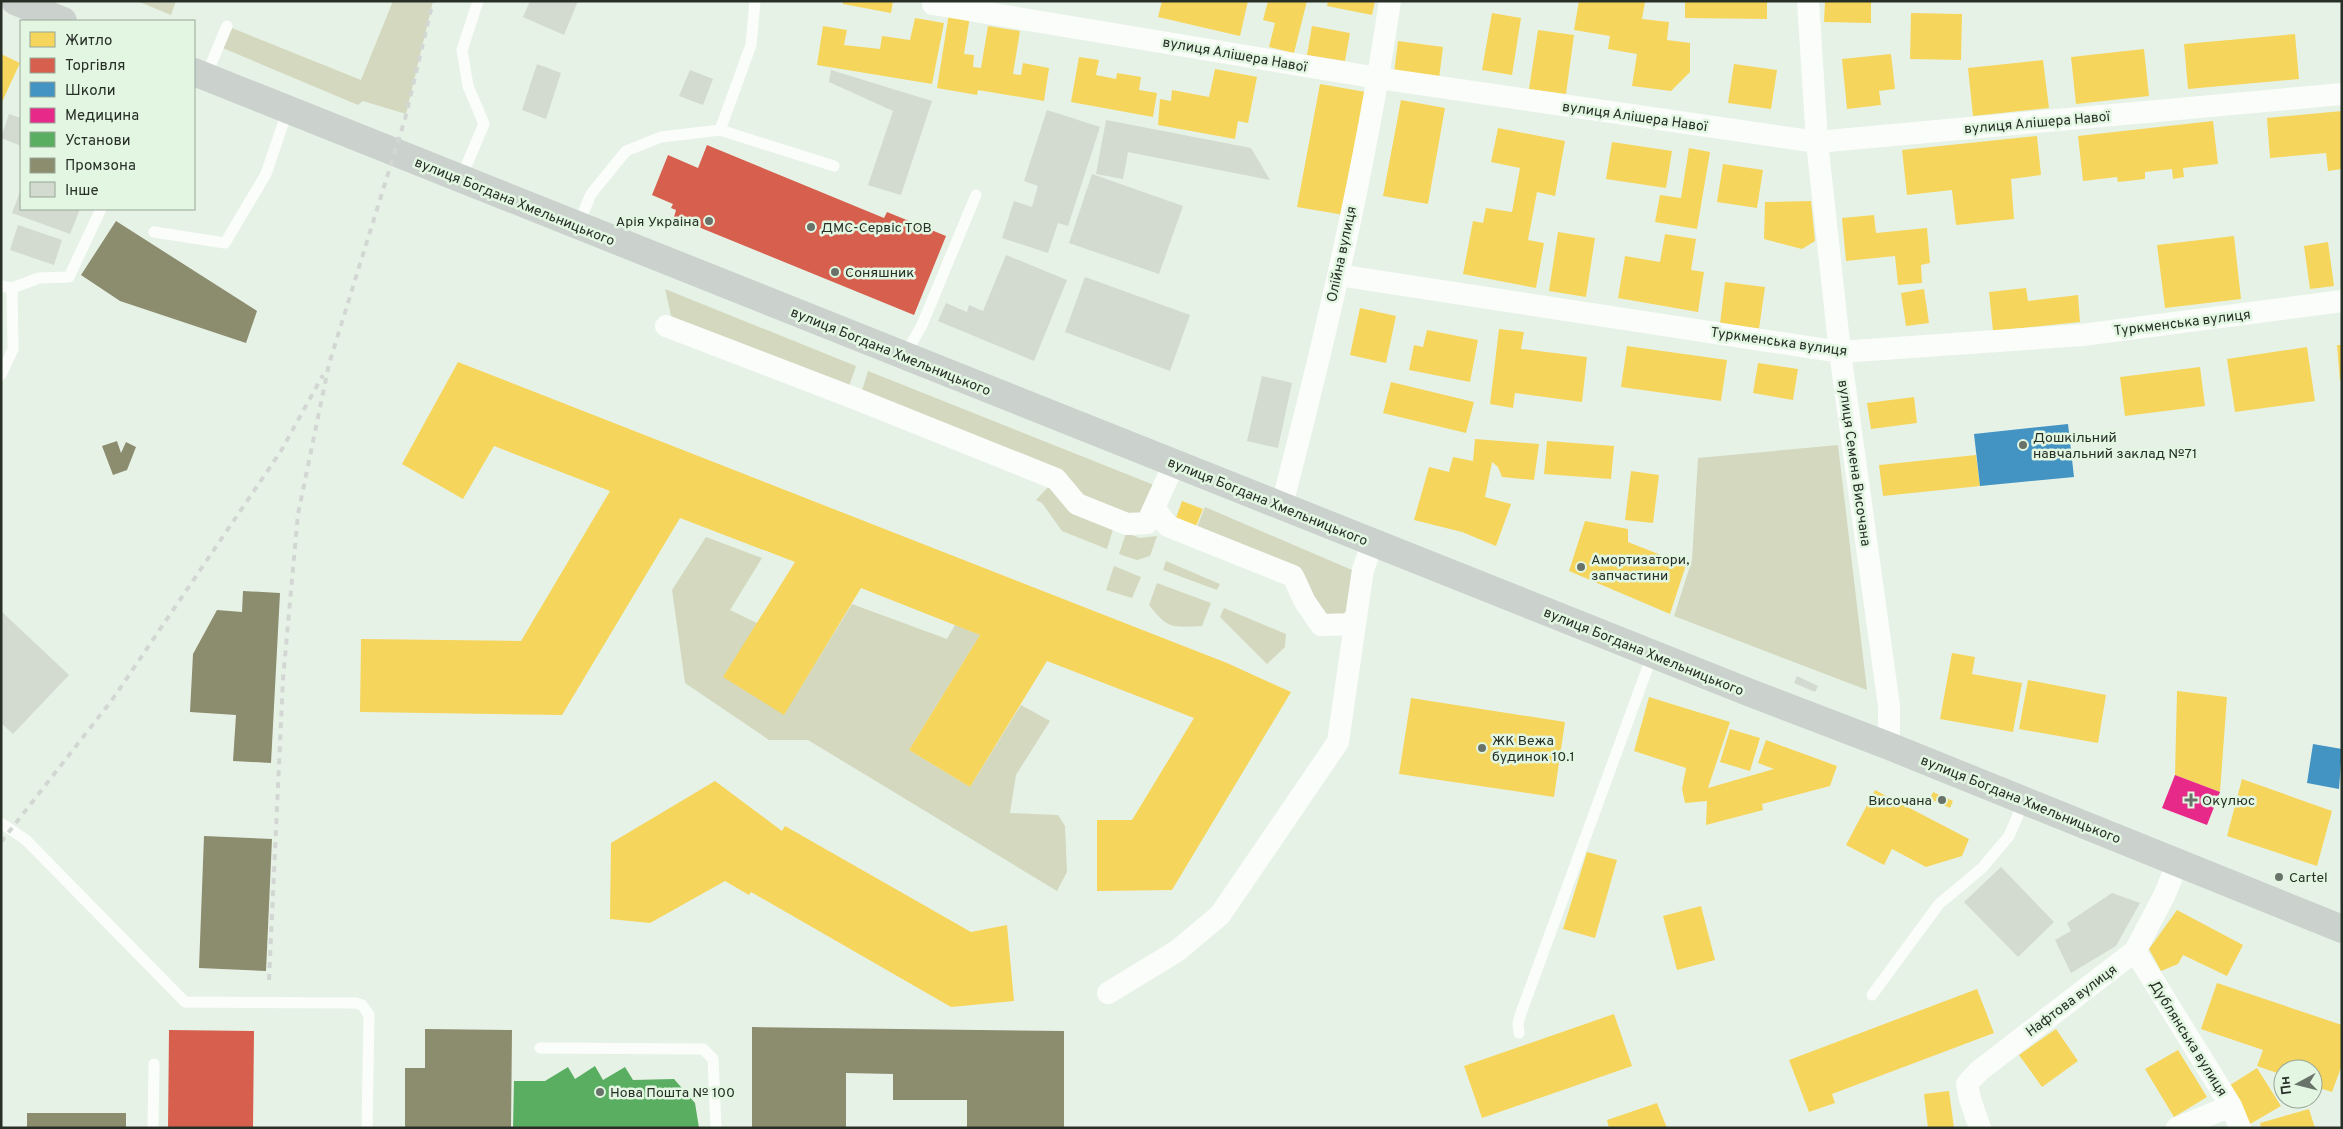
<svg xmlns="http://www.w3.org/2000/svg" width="2343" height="1129" font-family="Overpass,sans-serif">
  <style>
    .green { fill: #d3d8be }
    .homes { fill: #f6d55c }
    .shops { fill: #d6604d }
    .schools { fill: #4393c3 }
    .health { fill: #e7298a }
    .public { fill: #5aae61 }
    .industry { fill: #8c8c6e }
    .building { fill: #d3dad0 }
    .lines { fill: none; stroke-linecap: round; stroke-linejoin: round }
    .service { stroke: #fbfdfb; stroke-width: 11 }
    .minor { stroke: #fbfdfb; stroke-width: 22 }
    .primary { stroke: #cbd2ce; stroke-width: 28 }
    .rail { stroke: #d3d7d3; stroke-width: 4; stroke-dasharray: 6 6; stroke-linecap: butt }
    .poi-dot { fill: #6a736a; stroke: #e2f6e2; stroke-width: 2 }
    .labels { text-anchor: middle; stroke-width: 5; stroke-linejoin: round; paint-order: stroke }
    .street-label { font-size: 14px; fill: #272f27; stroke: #e2f6e2 }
    .poi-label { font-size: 14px; fill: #272f27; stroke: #e2f6e2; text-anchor: start }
  </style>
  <rect width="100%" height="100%" fill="#e7f2e7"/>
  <!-- green -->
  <path class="green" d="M137,1H176L171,15Z
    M393,1H433L406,114L363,101L358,105L218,46L227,26L361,80Z
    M665,289L856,366L846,395L674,329Z
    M868,371L1164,489L1147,523L1121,522L1056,479L859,400Z
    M1838,445L1867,690L1674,616L1692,560L1698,458Z
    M1050,485L1114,526L1107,549L1062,531L1042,503L1036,500Z
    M1205,507L1352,570L1346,611L1338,619L1318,610L1298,567L1197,527Z
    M1126,533L1140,538L1157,536L1150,556L1137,560L1119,554Z
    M706,537L762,558L730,610L757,623L724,677L784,714L852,604L947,639L955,625L980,635L909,750L970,787L1021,705L1050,721L1016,775L1010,813L1058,815L1065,826L1067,872L1057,891L808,740H769L685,683L672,590Z
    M1166,561L1220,584L1217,590L1163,570Z
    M1114,566L1141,577L1132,598L1106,590Z
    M1157,583L1211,603L1202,626C1171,627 1169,630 1149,605Z
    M1224,608L1286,634L1285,647L1267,664L1220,617Z"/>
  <!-- homes -->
  <path class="homes" d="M843,1H893L891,13L843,4Z
    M1162,1H1248L1240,36L1158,17Z
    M1268,1H1307L1294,53L1269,47L1275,23L1263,20Z
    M1328,1H1375L1372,15L1327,6Z
    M1579,1L1645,2L1642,19L1669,22L1667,40L1690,43V72L1671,91L1632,86L1637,54L1608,49L1610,36L1574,30Z
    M1685,1H1767V19L1685,18Z
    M1825,1H1871V23L1824,22Z
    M949,13L970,16L964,54L974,55L973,67L981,68L988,26L1020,31L1013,74L1021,75L1023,63L1049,68L1044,101L978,90L977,95L937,88Z
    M1492,13L1521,18L1512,75L1482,70Z
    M1911,13L1962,14L1961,60L1910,59Z
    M915,18L944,23L932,84L817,65L823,26L847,30L844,45L880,49L882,36L910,40Z
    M1312,26L1350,33L1345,61L1307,55Z
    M1538,30L1574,35L1566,94L1529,89Z
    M2295,34L2299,79L2188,89L2184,44Z
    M1398,41L1443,47L1439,79L1394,73Z
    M2144,49L2149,96L2076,104L2071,57Z
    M1,54L20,63L1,104Z
    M1891,54L1895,89L1879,91L1881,105L1847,109L1842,59Z
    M1079,57L1099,60L1096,75L1116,79L1117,73L1141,77L1139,90L1157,93L1153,117L1071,102Z
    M2043,60L2049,108L1973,116L1968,68Z
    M1734,64L1777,70L1771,109L1728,103Z
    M1215,69L1257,77L1248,123L1238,121L1235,139L1158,125L1160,99L1171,101L1172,90L1209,97Z
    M1320,84L1366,92L1344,215L1297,207Z
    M1401,100L1445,108L1428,204L1383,196Z
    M2342,111V169L2328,171L2326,153L2270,158L2267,118Z
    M2213,121L2218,164L2183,168L2184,177L2173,179L2172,169L2145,172V179L2118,182L2117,177L2083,181L2078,136Z
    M1498,128L1565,141L1555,196L1537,192L1528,240L1544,243L1536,288L1463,274L1473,221L1483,223L1486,208L1512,212L1520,168L1491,162Z
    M2037,136L2041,175L2011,179L2014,219L1956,225L1952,190L1907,195L1902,150Z
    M1612,142L1672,151L1666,188L1606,179Z
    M1689,148L1710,152L1697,229L1655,222L1660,195L1681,198Z
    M1723,164L1763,170L1757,208L1717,202Z
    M1811,201L1815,241L1802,249L1764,239L1765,202Z
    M1874,215L1876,233L1927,228L1930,263L1921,265L1922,283L1898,285L1895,256L1846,261L1842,218Z
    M1558,232L1595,238L1586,297L1549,291Z
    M1665,234L1696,239L1691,270L1704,272L1698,312L1618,298L1625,256L1660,262Z
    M2234,236L2241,299L2165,308L2157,245Z
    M2328,242L2334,286L2310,289L2304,246Z
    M1725,282L1765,287L1759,329L1720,324Z
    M2026,288L2028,301L2078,295L2080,322L1993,331L1989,292Z
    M1924,289L1929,323L1906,326L1901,293Z
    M1360,308L1396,316L1386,363L1350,355Z
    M1499,329L1524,332L1521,349L1587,357L1582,402L1515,393L1513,408L1490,404Z
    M1427,330L1478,340L1470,382L1409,370L1414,345L1423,347Z
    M2337,345H2342V381H2340Z
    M1627,346L1727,360L1721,401L1621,387Z
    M2307,347L2315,401L2235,412L2227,359Z
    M458,362L1227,663L1291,692L1172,890L1097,891V820H1132L1194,718L1047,661L970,787L909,750L980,635L861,588L784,715L723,677L795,562L680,518L562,715L360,712L361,639L521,641L610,491L494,446L463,499L402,464Z
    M1758,363L1798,369L1793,400L1753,393Z
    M2200,367L2205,406L2125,416L2120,377Z
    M1391,382L1474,402L1466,433L1383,413Z
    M1914,397L1917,423L1871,429L1867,403Z
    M1475,439L1539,444L1534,480L1502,477L1498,467L1492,462L1485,497L1511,504L1496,546L1462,532L1414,520L1429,467L1449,472L1453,457L1473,461Z
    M1547,441L1614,446L1611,479L1544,474Z
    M1976,455L1980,486L1883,496L1879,465Z
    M1631,471L1659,475L1653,523L1625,520Z
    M1182,501L1203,509L1196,526L1176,518Z
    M1585,521L1628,529V542L1686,565L1670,614L1569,571Z
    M1952,653L1975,657L1972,674L2022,683L2013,732L1940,719Z
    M2028,680L2106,695L2098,743L2019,729Z
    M2177,691L2227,697L2220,792L2175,775Z
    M1649,697L1730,722L1708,788L1774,769L1758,763L1766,740L1837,766L1830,786L1762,804L1763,810L1706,825L1707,801L1685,803L1682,789L1686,768L1634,751Z
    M1411,698L1565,722L1554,797L1399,774Z
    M1730,729L1760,738L1750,771L1720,762Z
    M2242,779L2332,811L2317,866L2227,836Z
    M715,781L782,831L785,826L971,932L1007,925L1014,1001L951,1007L751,892L749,895L725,881L650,923L610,919L611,843Z
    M1875,790L1969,839L1962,856L1926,867L1892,849L1884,865L1846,845Z
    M1933,792L1953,801L1950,808L1930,799Z
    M1587,852L1617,860L1595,938L1563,929Z
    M1701,906L1715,960L1677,970L1663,916Z
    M2177,910L2243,945L2227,976L2183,955L2178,964L2161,971L2149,949Z
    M2217,983L2342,1025V1065L2332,1092L2313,1086V1069H2283V1075L2257,1066L2263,1050L2201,1029Z
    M1977,989L1994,1033L1832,1094L1835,1103L1809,1112L1789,1060Z
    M1614,1014L1632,1066L1482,1118L1464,1066Z
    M2056,1029L2078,1061L2042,1087L2019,1055Z
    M2178,1050L2207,1097L2174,1117L2145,1069Z
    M2257,1068L2281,1106L2250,1124L2227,1087Z
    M1949,1091L1954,1128H1928L1924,1094Z
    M1657,1103L1667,1128H1609L1607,1120Z
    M2309,1109L2315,1128H2261L2260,1123Z"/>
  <!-- shops -->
  <path class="shops" d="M707,145L884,218L887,212L946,236L914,315L674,217L676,210L671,208L673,204L652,195L668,155L698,168Z
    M169,1030L254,1031L253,1128H168Z"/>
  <!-- schools -->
  <path class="schools" d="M2068,424L2074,477L1980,486L1974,434Z
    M2313,744L2342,749L2339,789L2307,783Z"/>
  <!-- health -->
  <path class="health" d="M2175,775L2220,792L2207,825L2162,808Z"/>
  <!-- public -->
  <path class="public" d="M595,1066L603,1080L625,1067L633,1080L674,1079L695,1103L699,1128H513L514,1081H545L568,1067L575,1079Z"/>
  <!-- industry -->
  <path class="industry" d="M116,221L257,311L246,343L120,301L81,275Z
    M117,441L121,453L126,442L136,447L127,470L113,475L102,446Z
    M243,591L280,593L271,763L233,761L236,715L190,712L193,654L217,610L242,612Z
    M204,836L272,839L266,971L199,968Z
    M752,1027L1064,1031V1128H967V1100H893V1074L846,1073V1128H752Z
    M425,1029L512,1030L511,1128H405V1068H425Z
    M27,1113H126V1128H27Z"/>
  <!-- building -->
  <path class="building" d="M530,1H578L564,35L523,17Z
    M537,64L561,73L546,119L522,110Z
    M690,70L713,79L703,105L679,96Z
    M831,70L932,101L901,195L868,185L893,111L829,82Z
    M1047,110L1100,127L1068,226L1058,223L1048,253L1002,238L1014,201L1032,207L1038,186L1024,181Z
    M9,114L21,118V146L1,138Z
    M1106,120L1251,148L1270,180L1128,152L1123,179L1096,174Z
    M1092,174L1183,206L1159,274L1069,243Z
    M21,189V209H80L70,234L12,213Z
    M18,225L62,240L54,265L10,250Z
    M1006,255L1067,280L1034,361L938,321L946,303L967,312L969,305L983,311Z
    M1085,277L1190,315L1170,371L1065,332Z
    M1262,376L1292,383L1278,448L1247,441Z
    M1,611L69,675L13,734L1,723Z
    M1797,676L1818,686L1815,692L1794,683Z
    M2001,867L2054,922L2018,957L1964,902Z
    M2112,893L2140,903L2116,946L2071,973L2055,940L2071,931L2067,923Z"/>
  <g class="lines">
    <!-- service -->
    <path class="service" d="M206,76L227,26
      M720,130L751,45L755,1
      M461,178L484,124L468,86L462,50L478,1
      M578,225L591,194L626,151L661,137L720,130L834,166
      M154,232L225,243L266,174L288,109
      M1,286L12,288L39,278L69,277L101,209
      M905,355L922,325L976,195
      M1,375L13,349L12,288
      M1,823L26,840L185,1002L356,1003L362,1005L369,1015L367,1128
      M1872,995L1939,904L1982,868L2009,836L2024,801
      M1519,1033L1518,1023L1521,1013L1653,653
      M540,1048L703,1049L713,1059L716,1128
      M153,1128L154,1064"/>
    <!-- minor -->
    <path class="minor" d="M1808,1L1817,142L1840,352L1889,706V746
      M933,4L1378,78L1817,142L2342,94
      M1338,275L1840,352L2082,335L2342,301
      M666,326L859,400L1056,479L1077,504L1127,524L1147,523L1174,464
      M1282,505C1325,339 1365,171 1390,1
      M1154,508L1168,526L1293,576L1305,602L1321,625L1355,624L1363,570L1373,542
      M2135,951L2231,1106L2240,1128
      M1108,993L1177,951L1220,915L1338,742L1355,624
      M1980,1128L1970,1099L1967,1084L1979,1071L2135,951L2164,896L2178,862
      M2177,1128L2231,1106"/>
    <!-- primary -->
    <path class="primary" d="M15,1L63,21
      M194,72L1748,692L1889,746L2342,929"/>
    <!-- rail -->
    <path class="rail" d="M1,842L112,700L281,451L323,375
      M269,980L283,679L298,514L329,364L405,119L433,1"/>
  </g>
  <!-- markers -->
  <g class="poi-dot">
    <circle cx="709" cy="221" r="5"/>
    <circle cx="811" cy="227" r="5"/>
    <circle cx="835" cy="272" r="5"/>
    <circle cx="2023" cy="445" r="5"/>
    <circle cx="1581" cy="567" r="5"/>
    <circle cx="1482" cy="748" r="5"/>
    <circle cx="1942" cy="800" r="5"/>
    <path d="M2188.5 792.5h5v5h5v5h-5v5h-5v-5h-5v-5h5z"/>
    <circle cx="2279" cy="877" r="5"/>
    <circle cx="600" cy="1092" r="5"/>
  </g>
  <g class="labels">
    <!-- street labels -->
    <g class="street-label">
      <text transform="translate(1235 54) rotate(10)" y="5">вулиця Алішера Навої</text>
      <text transform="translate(1635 116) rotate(8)" y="5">вулиця Алішера Навої</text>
      <text transform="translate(2037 122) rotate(-5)" y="5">вулиця Алішера Навої</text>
      <text transform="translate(515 201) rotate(22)" y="5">вулиця Богдана Хмельницького</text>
      <text transform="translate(1341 254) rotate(-78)" y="5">Олійна вулиця</text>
      <text transform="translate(2182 322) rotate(-7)" y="5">Туркменська вулиця</text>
      <text transform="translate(1779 341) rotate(8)" y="5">Туркменська вулиця</text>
      <text transform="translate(891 351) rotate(22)" y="5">вулиця Богдана Хмельницького</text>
      <text transform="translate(1855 463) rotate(82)" y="5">вулиця Семена Височана</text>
      <text transform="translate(1268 501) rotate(22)" y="5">вулиця Богдана Хмельницького</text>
      <text transform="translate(1644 651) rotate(22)" y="5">вулиця Богдана Хмельницького</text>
      <text transform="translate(2021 799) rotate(22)" y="5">вулиця Богдана Хмельницького</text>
      <text transform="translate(2071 1000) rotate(-37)" y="5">Нафтова вулиця</text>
      <text transform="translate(2189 1038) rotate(58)" y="5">Дублянська вулиця</text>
    </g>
    <!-- poi labels -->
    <g class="poi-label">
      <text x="699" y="226" text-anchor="end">Арія Украіна</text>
      <text x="821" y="232">ДМС-Сервіс ТОВ</text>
      <text x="845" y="277">Соняшник</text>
      <text x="2033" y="442">Дошкільний<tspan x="2033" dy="16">навчальний заклад №71</tspan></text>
      <text x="1591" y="564">Амортизатори,<tspan x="1591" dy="16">запчастини</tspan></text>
      <text x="1492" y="745">ЖК Вежа<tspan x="1492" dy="16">будинок 10.1</tspan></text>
      <text x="1932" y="805" text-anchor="end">Височана</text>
      <text x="2202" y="805">Окулюс</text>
      <text x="2289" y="882">Cartel</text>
      <text x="610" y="1097">Нова Пошта № 100</text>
    </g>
  </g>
  <!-- border -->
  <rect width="2343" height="1129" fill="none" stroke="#272f27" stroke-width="5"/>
  <!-- legend -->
  <rect x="20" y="20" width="175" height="190" fill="#e2f6e2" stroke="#97a697"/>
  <rect x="30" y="32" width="25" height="15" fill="#f6d55c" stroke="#97a697"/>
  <text x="65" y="45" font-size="15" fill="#272f27">Житло</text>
  <rect x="30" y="58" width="25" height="15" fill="#d6604d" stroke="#97a697"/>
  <text x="65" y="70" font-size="15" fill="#272f27">Торгівля</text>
  <rect x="30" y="82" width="25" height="15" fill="#4393c3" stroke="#97a697"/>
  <text x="65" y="95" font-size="15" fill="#272f27">Школи</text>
  <rect x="30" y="108" width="25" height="15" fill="#e7298a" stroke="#97a697"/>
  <text x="65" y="120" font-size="15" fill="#272f27">Медицина</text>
  <rect x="30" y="132" width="25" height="15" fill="#5aae61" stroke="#97a697"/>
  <text x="65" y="145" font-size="15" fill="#272f27">Установи</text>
  <rect x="30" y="158" width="25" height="15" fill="#8c8c6e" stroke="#97a697"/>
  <text x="65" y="170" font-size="15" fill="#272f27">Промзона</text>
  <rect x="30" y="182" width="25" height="15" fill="#d3dad0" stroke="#97a697"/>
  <text x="65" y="195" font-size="15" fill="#272f27">Інше</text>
  <!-- north arrow -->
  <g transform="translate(2298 1084) rotate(263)"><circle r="24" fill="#e2f6e2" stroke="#97a697"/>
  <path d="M0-4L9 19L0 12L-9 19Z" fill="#6a736a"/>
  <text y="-8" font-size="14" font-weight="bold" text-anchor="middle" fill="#272f27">Пн</text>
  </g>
</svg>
